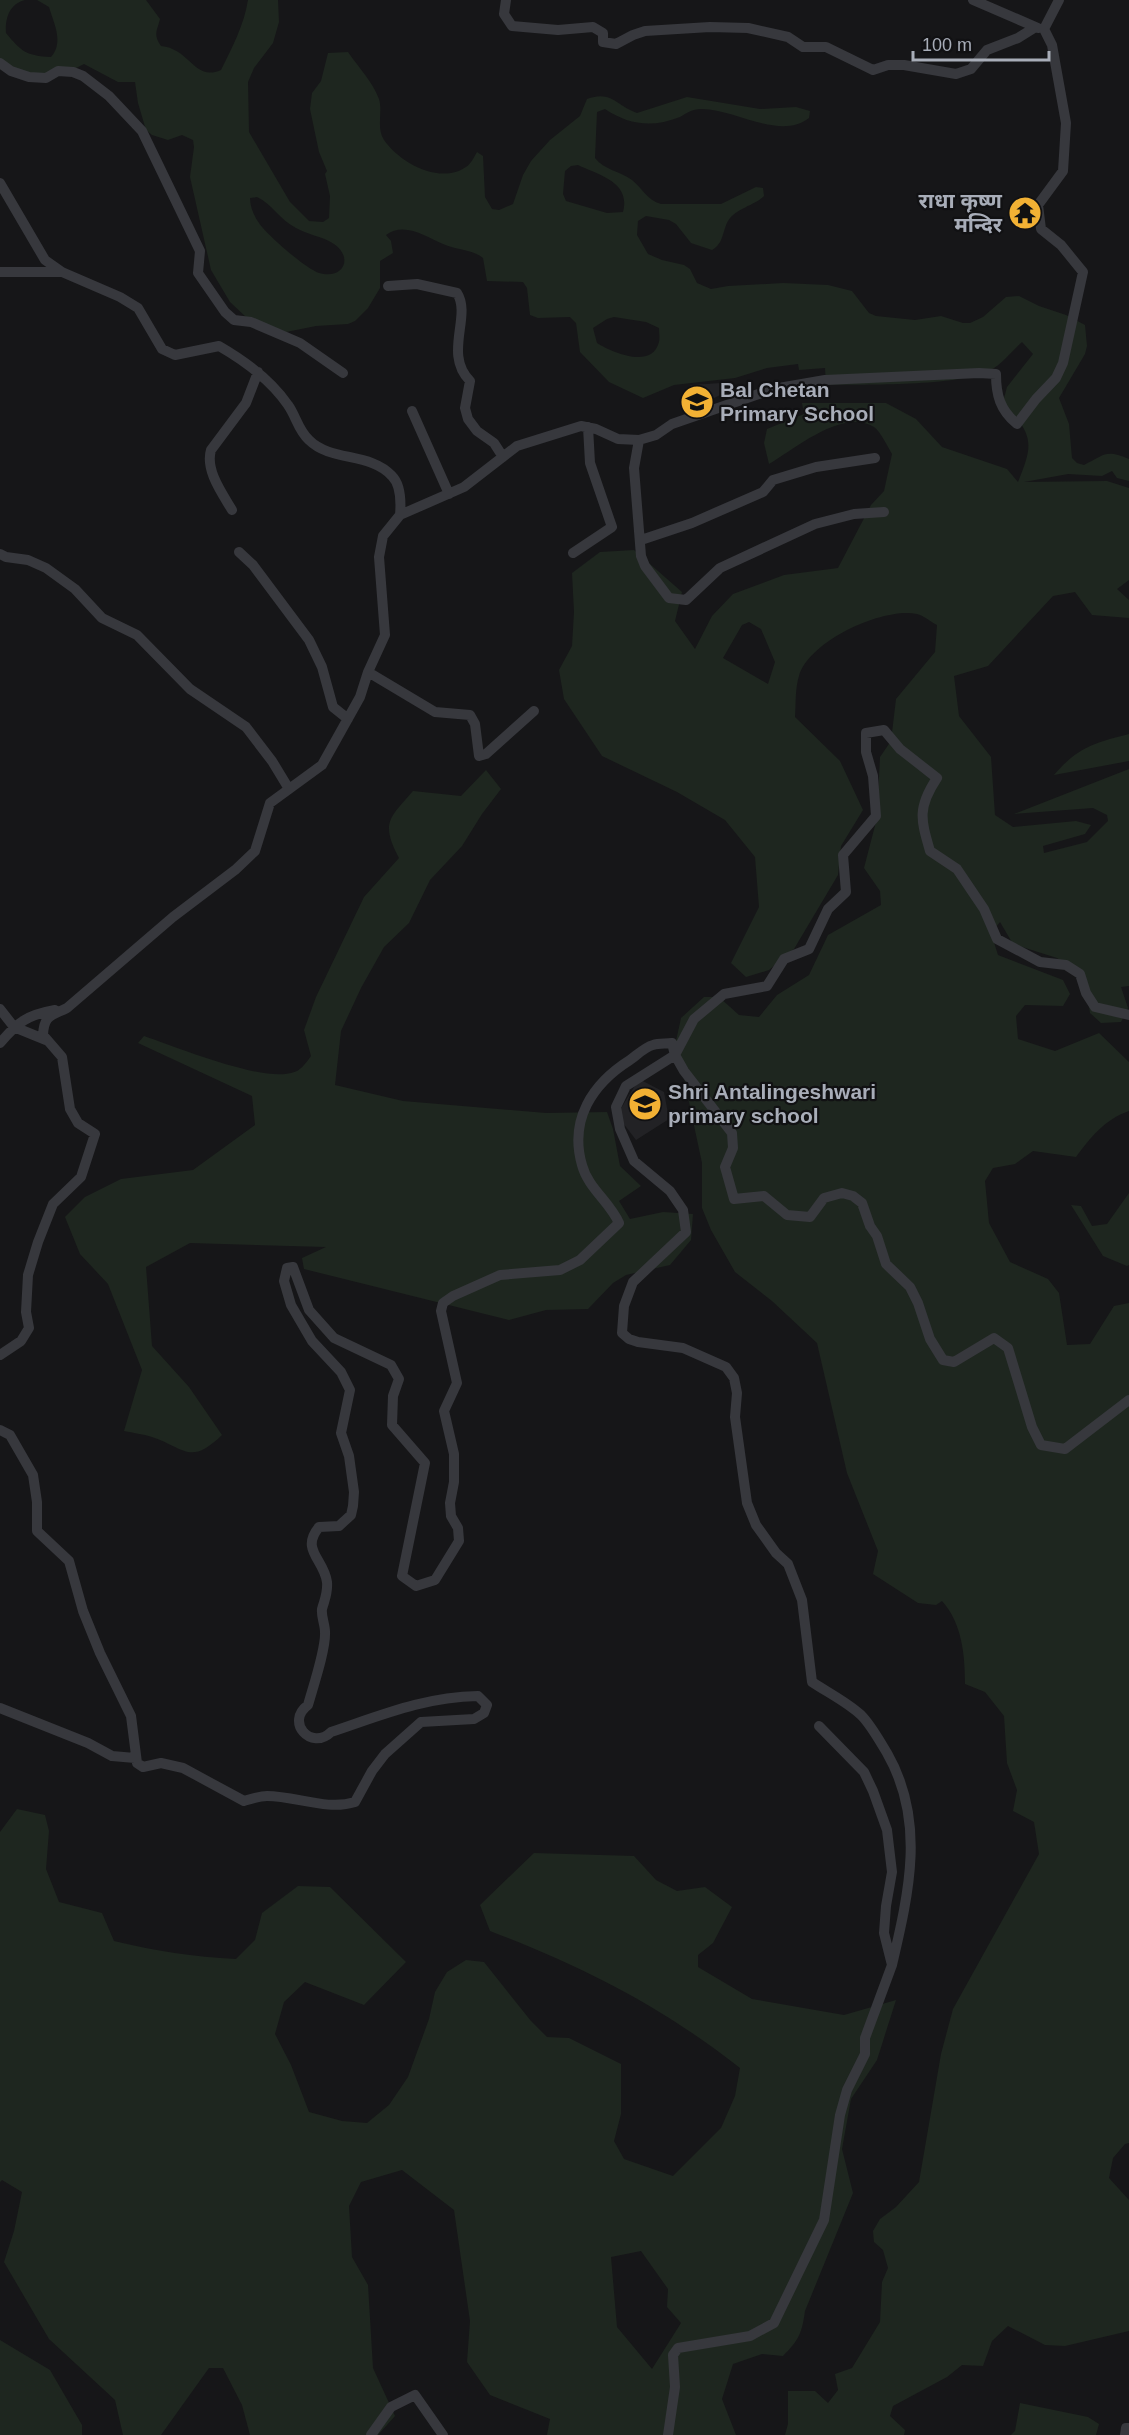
<svg xmlns="http://www.w3.org/2000/svg" width="1129" height="2435" font-family="Arial,'Noto Sans Devanagari',sans-serif">
  <style>
    .built { fill: #222225 }
    .green { fill: #1e261f; fill-rule: evenodd }
    .lines { fill: none; stroke-linecap: round; stroke-linejoin: round }
    .street { stroke: #37383d; stroke-width: 10 }
    .labels { text-anchor: middle; stroke-width: 4.5; stroke-linejoin: round; paint-order: stroke }
    .poi-label { font-size: 21px; font-weight: bold; fill: #a8adb8; stroke: #111113; text-anchor: start }
  </style>
  <rect width="100%" height="100%" fill="#161618"/>
  <!-- built -->
  <path class="built" d="M721,383L722,394L690,410L686,391L691,385Z
    M639,1079L664,1092L669,1119L636,1140L617,1115Z"/>
  <!-- green -->
  <path class="green" d="M0,0H25C9,4 5,19 6,33C21,51 26,56 51,57C64,42 54,24 49,7L37,0H146L160,19C157,31 153,35 161,46C191,49 194,82 221,70C232,48 244,25 248,0H278L279,22L273,43L254,68L248,82L249,132L290,202L309,221L323,222L329,218L330,196L325,174L327,171L319,152L310,109L312,93L321,81L328,53L348,52C359,68 372,81 379,99C383,112 376,128 384,140C400,163 440,185 466,167C471,164 474,157 477,152L483,156L485,197L492,209L499,210L513,204L523,175L531,161L550,140L580,116L587,99C612,90 616,106 637,113L687,97L760,109L796,107L810,111L809,118C780,141 733,108 701,109C692,109 687,113 680,117C652,128 629,125 605,109L597,112L595,158C604,170 620,171 632,180C642,188 647,200 661,204H721L756,187L763,188L764,196C754,206 736,208 728,221C722,232 724,243 712,250L691,243L676,224L669,220L646,216L638,221L637,235L648,254L662,260L684,265L690,269L697,283L711,289L728,286L783,283L828,285L852,291L869,313L876,316L915,320L941,316L963,323H970L983,317L1006,297L1019,296L1039,306L1066,315L1085,325L1087,346L1085,354L1059,398L1069,424L1072,458L1077,463L1084,465C1105,455 1105,449 1129,459V481L1117,478L1112,471L1102,476L1068,474L1024,482L1107,481L1129,488V580L1117,589L1129,600V618L1092,615L1075,592L1053,596L988,666L954,676L959,716L991,757L995,815L1013,827L1076,821L1091,825L1085,834L1043,846L1044,853L1087,842L1108,821L1107,815L1093,808L1014,814L1129,769V986L1121,987L1128,1008L1121,1022L1101,1023L1090,1013L1084,977L1057,958L1013,944L1000,922L991,933L998,955L1063,980L1070,994L1063,1006L1025,1005L1016,1016L1018,1039L1055,1051L1099,1033L1129,1062V1111C1105,1119 1090,1138 1076,1157L1033,1151L1015,1164L993,1168L985,1181L989,1223L1010,1262L1048,1279L1059,1293L1067,1345L1090,1344L1114,1306L1129,1303V2143L1125,2144L1113,2158L1109,2178L1129,2200V2331L1065,2346L1045,2345L1008,2326L992,2341L983,2366L962,2365L947,2377L893,2406L890,2416L905,2430L904,2435H785L788,2424V2391H815L828,2403L838,2390L835,2374L852,2368L880,2322L882,2282L888,2268L883,2250L874,2242L873,2231L880,2219L896,2207L919,2182L941,2054L953,2009L1039,1854L1034,1822L1013,1811L1017,1790L1007,1763L1004,1716L985,1692L965,1684C965,1655 962,1623 942,1601L936,1605L918,1603L873,1574L878,1551L847,1473L817,1343L772,1301L735,1272L711,1230L702,1208V1163L676,1041L681,1018L704,997H719L739,1015L759,1017L777,995L809,975L828,935L881,905L880,891L864,868L877,818L880,757L891,741L896,699L935,652L937,625C931,622 923,615 917,614C883,607 809,641 799,676C795,688 796,704 795,717L840,761L863,810L841,846L838,875L794,949L769,970L746,977L731,963L759,907L755,857L725,820L677,792L602,756L564,699L559,670L572,646L574,612L572,573L600,552L634,550L682,592L675,621L695,649L712,616L733,594L784,575L838,568L871,505L884,491L892,454C887,446 881,432 874,427C843,408 796,448 769,464L764,443L767,429L804,414L802,403H886L916,419L942,447L1007,469L1018,482C1035,441 1032,435 1003,402L1007,387L1033,354L1022,342C1013,350 1002,364 991,370C955,387 868,384 826,385L825,368L799,370L798,364L767,368L735,378L674,385L643,398L609,382L580,352L576,323L570,317L538,318L530,315L527,288L523,282L487,281L483,258C472,249 456,250 443,244C427,237 404,221 386,235L391,241L393,253L380,261V288L368,308L355,321L348,324L316,326L286,332L247,318L230,302L211,270L190,177L194,147L193,140L182,135L168,140L152,135L146,130L138,103L135,82H118L84,64C41,87 40,82 0,60ZM578,165C599,175 631,182 623,212L607,213L566,201L563,194L565,171L571,166ZM257,197C271,203 280,220 296,228C308,235 322,236 334,244C354,258 343,280 319,273C305,268 267,235 259,223C254,216 250,207 250,198ZM614,317L646,322L659,328C659,332 660,338 659,342C652,370 611,352 597,343L593,328L607,319ZM749,622L761,629L775,662L768,684L723,658L742,625Z
    M1129,734V761L1054,775C1078,747 1094,743 1129,734Z
    M486,770L501,789L482,814L462,846L430,880L409,923L384,947L361,988L341,1031L335,1085L403,1101L546,1113L607,1112L613,1129L620,1166L641,1186L619,1201L630,1219L663,1212L693,1214L691,1240L670,1265L626,1275L613,1283L588,1309L546,1310L509,1320L304,1269L302,1258L326,1247L190,1243L146,1267L152,1346L189,1387L222,1435C190,1466 185,1448 152,1437C143,1434 133,1433 124,1431L142,1370L108,1284L80,1254L65,1217L85,1197L121,1179L193,1170L255,1125L252,1096L138,1043L144,1036C177,1047 258,1081 291,1073C301,1071 305,1064 311,1056L304,1030L316,997L364,897L399,858C380,822 390,818 413,791L461,796Z
    M1129,1193V1265L1127,1266L1103,1256L1071,1205L1081,1206L1092,1226L1107,1224Z
    M17,1809L45,1815L49,1831L46,1869L59,1902L102,1913L114,1941C155,1951 194,1957 236,1959L255,1940L262,1913L298,1886L330,1887L406,1962L364,2005L305,1982L284,2002L275,2034L291,2065L309,2112L342,2121L367,2123L389,2105L408,2077L429,2019L435,1992L447,1972L466,1960L484,1962L531,2021L547,2037L569,2038L621,2064V2114L614,2141L624,2159L673,2176L721,2128L735,2096L740,2068C661,2006 584,1967 490,1931L480,1905L534,1853L634,1856L656,1880L677,1891L705,1887L732,1907L713,1943L698,1955V1967L752,1999L844,2015L896,2000L877,2060L851,2099L842,2149L853,2193L805,2311C802,2333 799,2340 783,2356L762,2354L733,2364L722,2399L736,2435H547L550,2419L490,2395L467,2362L470,2321L454,2210L402,2170L361,2182L349,2206L352,2257L368,2285L373,2368L395,2416L378,2435H250L242,2405L223,2368H209L161,2435H123L115,2400L49,2339L4,2262L14,2231L22,2192L2,2180L0,2182V1832ZM641,2251L668,2289L667,2307L681,2323L652,2369L617,2327L611,2257Z
    M0,2340L50,2370L82,2425V2435H0Z
    M1020,2403L1088,2417L1099,2424L1096,2435H1011L1015,2431Z"/>
  <g class="lines">
    <!-- street -->
    <path class="street" d="M506,0L504,14L512,26L558,30L593,27L603,33V42L616,44L633,35L645,31L710,27L748,28L788,37L803,47H826L873,70L888,65H904L956,74L971,69L987,50L1018,38L1034,28
      M973,0L1038,28
      M1044,29L1059,0
      M0,63L11,71L29,77L46,78L58,71L73,72L83,76L109,96L142,131L200,251L198,273L225,312L234,320L251,322L300,343L343,373
      M0,183L45,260L62,272L120,297L138,308L162,349L175,355L219,346C245,361 271,380 288,405C296,416 298,430 309,440C331,462 370,452 392,476C401,485 401,503 400,515
      M0,272H62
      M388,286L417,284L457,293C472,316 443,354 470,381L465,408L468,419L477,431L494,443L503,457
      M412,411L449,494
      M639,440L634,468L641,556L645,566L669,598L686,600L720,568L815,524L854,514L884,512
      M232,510C222,493 205,470 211,450L246,403L258,372
      M641,540L692,523L763,492L773,480L816,467L875,458
      M239,552L253,565L309,640L322,667L333,707L348,719
      M573,553L612,527L590,463L588,427
      M0,554L6,557L28,560L46,568L75,589L102,618L137,635L190,689L246,727L272,761L289,789
      M368,672L435,712L470,715L475,724L479,756L486,754L534,711
      M0,1009L14,1027L46,1040
      M1129,1015L1095,1007L1086,993L1080,974L1066,965L1040,962L997,939L984,909L957,869L930,851C921,820 917,808 937,778L900,749L884,730L866,733V752L873,776L876,816L843,855L846,892L828,909L809,949L784,959L767,986L724,994L694,1019L675,1055L684,1071L732,1133L733,1148L725,1167L734,1199L764,1196L787,1215L810,1217L824,1198L842,1193L853,1196L862,1203L870,1226L877,1236L886,1264L910,1287L918,1303L930,1339L943,1360L954,1362L994,1338L1008,1348L1032,1427L1041,1445L1065,1449L1129,1400
      M0,1043C18,1022 27,1015 55,1010
      M0,1355L21,1341L29,1328L26,1312L28,1275L38,1242L53,1204L81,1177L95,1134L78,1123L70,1109L62,1057L43,1035C44,1015 51,1016 67,1008L173,917L235,870L255,851L270,803L322,765L360,697L368,672L385,635L379,557L383,536L400,515L464,487L517,446L581,426L596,429L618,439L639,440L656,435L672,424L773,389L825,380L979,373L996,374C996,395 1000,410 1017,424L1036,399L1056,378L1063,363L1083,272L1061,245L1041,229L1038,205L1063,171L1066,123L1052,45L1044,29
      M0,1430L10,1435L33,1475L37,1502V1531L69,1561L83,1611L100,1653L131,1716L137,1763L143,1767L161,1763L183,1768L244,1801C251,1799 260,1796 267,1796C296,1796 327,1811 355,1802L372,1771L385,1754L421,1722L474,1719L484,1713L487,1705L478,1696C424,1697 382,1715 331,1732C311,1751 285,1722 308,1705C313,1687 326,1649 325,1632C325,1624 321,1617 322,1609C325,1598 328,1593 327,1582C324,1559 300,1550 319,1527L339,1526L351,1515L353,1506L354,1492L349,1456L341,1433L350,1390L341,1372L312,1341L291,1305L284,1281L287,1268L293,1267L309,1310L334,1338L391,1365L399,1379L393,1396L392,1425L425,1463L402,1576L416,1586L435,1580L459,1541L458,1528L451,1516L450,1503L454,1482V1454L444,1411L457,1383L441,1311L443,1303L453,1296L500,1275L560,1270L580,1260L619,1223C610,1202 588,1188 582,1165C569,1120 592,1084 630,1060C637,1055 645,1047 653,1045C659,1043 666,1044 672,1043L675,1055L626,1086L616,1107L620,1129L634,1161L670,1191L683,1210L686,1232L633,1282L624,1306L622,1333L629,1339L638,1342L683,1348L726,1367L734,1378L737,1393L735,1417L747,1503L756,1525L776,1553L788,1564L802,1600L812,1682C827,1692 847,1702 861,1715C871,1725 879,1740 887,1753C926,1821 909,1892 892,1965L884,1933L886,1906L892,1872L887,1830L873,1791L864,1772L819,1726
      M0,1708L88,1743L112,1756L135,1758
      M371,2435L391,2407L415,2395L443,2435
      M668,2435L675,2387L673,2355L678,2348L750,2336L774,2323L824,2220L840,2115L847,2090L865,2054V2038L892,1965
      M1125,2435L1126,2428H1129"/>
  </g>
  <!-- icons -->
  <defs>
    <symbol id="temple-disc" viewBox="-11 -11 22 22"><circle r="9.5" fill="#f2b134" stroke="#111113"/><path d="M0-6L5-2H3V0L6.5 2.5H4V6H1.5V3h-3V6H-4V2.5H-6.5L-3 0V-2H-5Z" fill="#111"/></symbol>
    <symbol id="school-disc" viewBox="-11 -11 22 22"><circle r="9.5" fill="#f2b134" stroke="#111113"/><path d="M0-5L7-2L0 1L-7-2ZM-4 1L0 2.5L4 1V4Q0 6-4 4Z" fill="#111"/></symbol>
  </defs>
  <g fill-rule="evenodd">
    <use href="#temple-disc" x="1006" y="194" width="38" height="38"/>
    <use href="#school-disc" x="678" y="383" width="38" height="38"/>
    <use href="#school-disc" x="626" y="1085" width="38" height="38"/>
  </g>
  <g class="labels">
    <!-- poi labels -->
    <g class="poi-label">
      <text x="1002" y="208" text-anchor="end">राधा कृष्ण<tspan x="1002" dy="24">मन्दिर</tspan></text>
      <text x="720" y="397">Bal Chetan<tspan x="720" dy="24">Primary School</tspan></text>
      <text x="668" y="1099">Shri Antalingeshwari<tspan x="668" dy="24">primary school</tspan></text>
    </g>
  </g>
  <!-- scale -->
  <path d="M913 51v9h136v-9" fill="none" stroke="#a8adb8" stroke-width="3"/>
  <text x="922" y="51" font-size="18" fill="#a8adb8" stroke="#111113" stroke-width="4.5" paint-order="stroke">100 m</text>
</svg>
